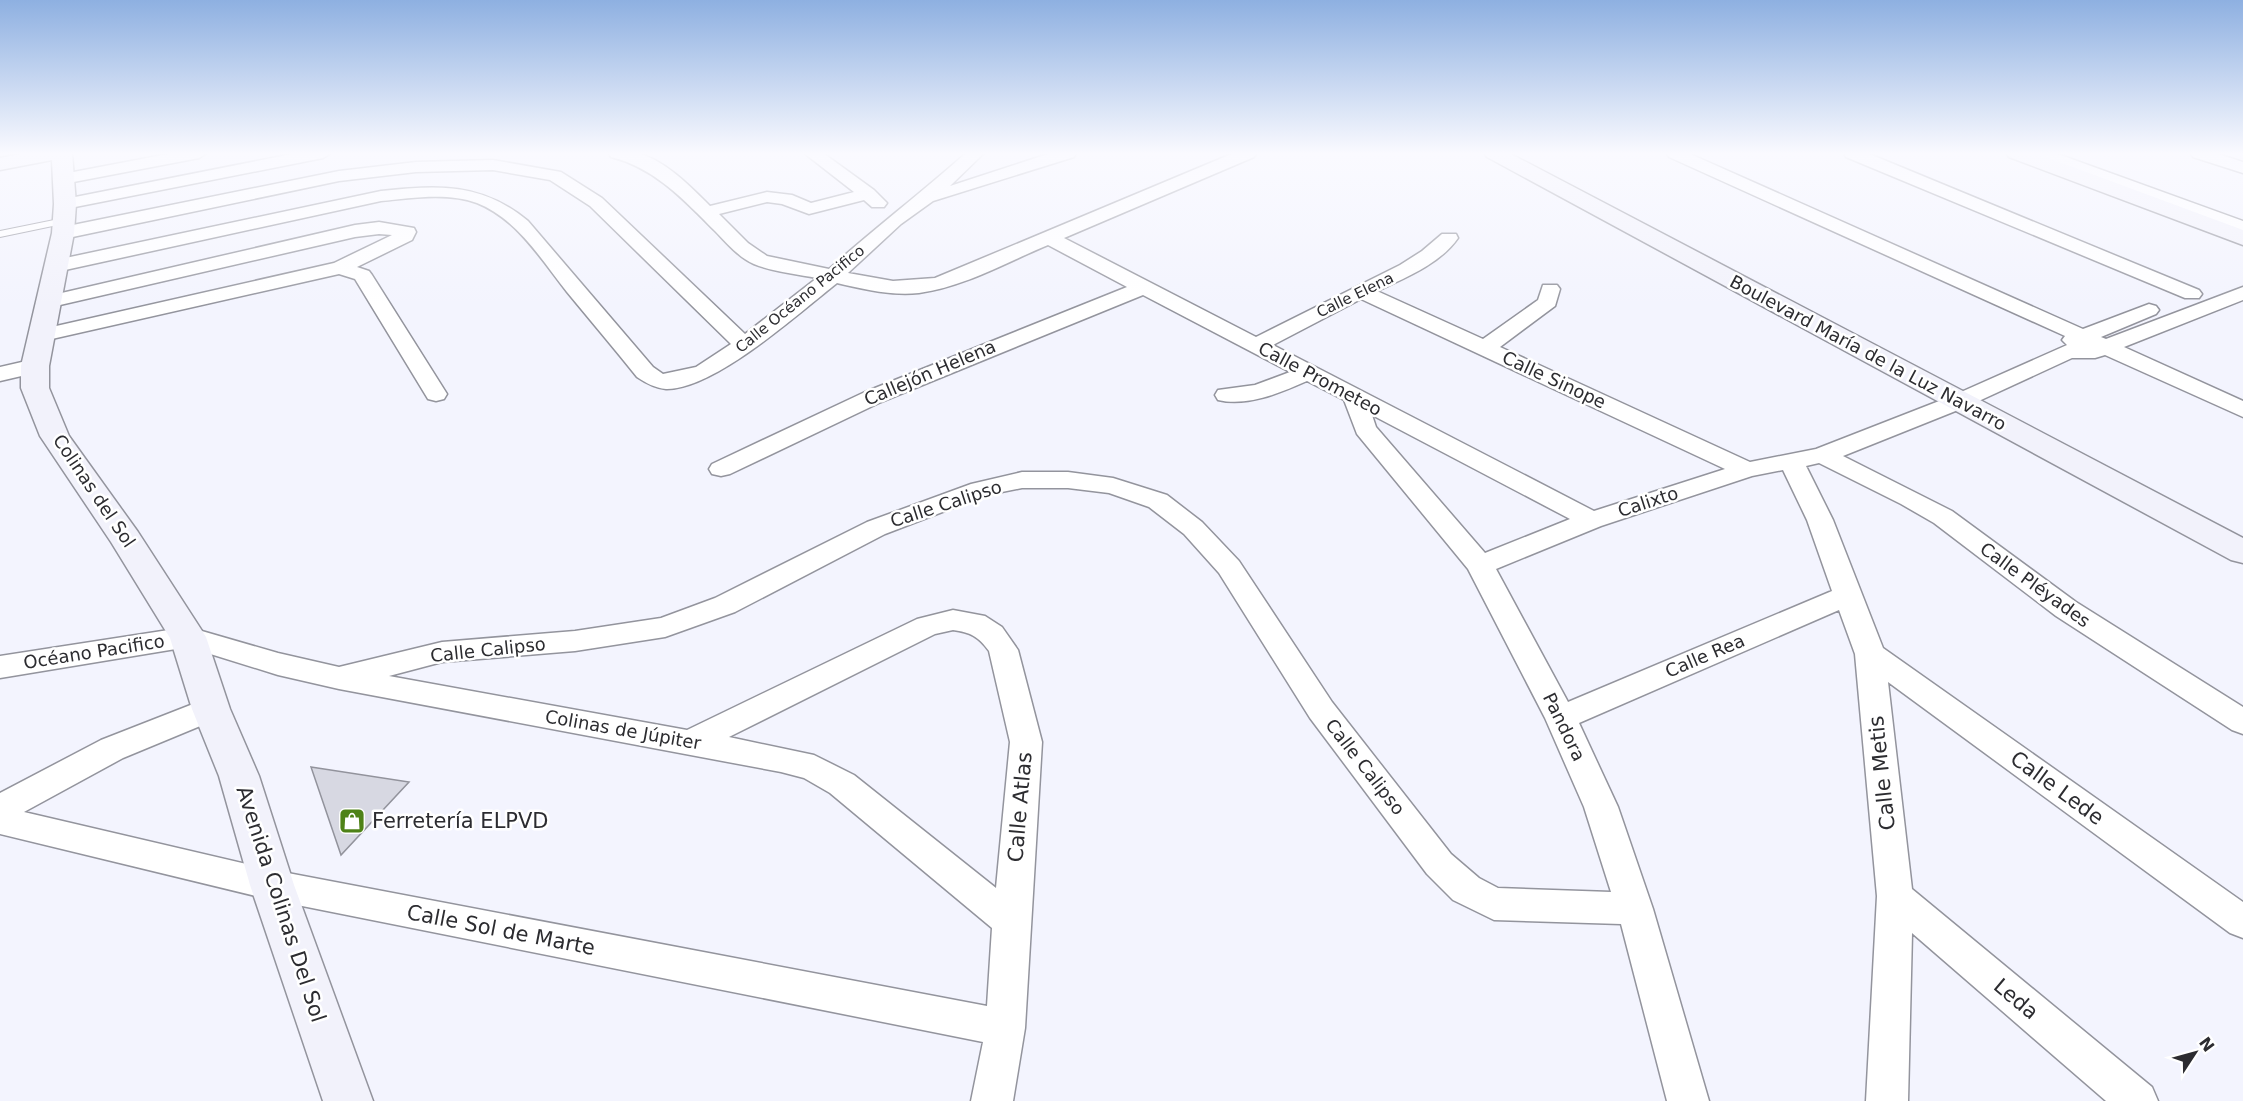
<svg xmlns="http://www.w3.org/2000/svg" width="2243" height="1101" font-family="'DejaVu Sans',sans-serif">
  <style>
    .building { fill: #d7d8e2; stroke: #92939c; stroke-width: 1.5 }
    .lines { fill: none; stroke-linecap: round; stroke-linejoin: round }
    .lane-casing { stroke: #93949d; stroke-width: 2 }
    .street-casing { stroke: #93949d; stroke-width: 3 }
    .secondary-casing { stroke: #93949d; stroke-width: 3 }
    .lane { fill: #fff; fill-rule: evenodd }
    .street { fill: #fff; fill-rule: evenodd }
    .secondary { fill: #f2f2fb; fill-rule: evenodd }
    .labels { text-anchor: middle; stroke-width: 5; stroke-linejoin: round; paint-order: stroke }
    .far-street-label { font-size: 15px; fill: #2c2c30; stroke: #fff }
    .street-label { font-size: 18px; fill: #2c2c30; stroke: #fff }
    .near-street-label { font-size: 21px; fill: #2c2c30; stroke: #fff }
    .near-poi-label { font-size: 21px; fill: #2c2c30; stroke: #fff; text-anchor: start }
  </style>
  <rect width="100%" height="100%" fill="#f3f4fe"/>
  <!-- building -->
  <path class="building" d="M311,767L409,782L341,855Z"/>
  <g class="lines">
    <defs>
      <path id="lane" d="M64,218L67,219V223L0,237V231Z"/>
      <path id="street" d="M173,153H207L199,158L63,184L57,183L54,179L57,175L63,174Z
        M297,153H331L323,158L65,209L59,208L56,204L59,200L65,199Z
        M609,153C618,153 629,151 637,153C665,160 691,187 710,206L767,192L792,195L811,203L854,192L804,153H823L874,190L887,203L884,207H872L864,200L809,214L782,204L767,202L719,214L748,243L767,256L829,269C874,229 921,193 966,153H984L950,186L1051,153H1076L1074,157L933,201L901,224L848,273L893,281L935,278L1234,153H1256L1254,157L1064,238L1256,337L1400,265L1422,251L1442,234H1456L1458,238C1440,264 1405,278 1377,291L1483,339L1538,300L1543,285H1557L1560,289L1555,306L1500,347L1750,462L1816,449L1952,396L2067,345L2062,340L2065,336L1669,157L1667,153H1688L2083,329L2149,304L2156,306L2159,310L2156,314L2101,337L2106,339L2243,287V300L2124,347L2243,401V417L2105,355L2095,358H2072L1968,406L1843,456L1952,511L2076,602L2243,707V734L2232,730L2056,616L1934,523L1901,504L1819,463L1806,466L1833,520L1883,648L2243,902V938L2230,933L1888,682L1912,889L2152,1087L2158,1101H2106L1912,933L1908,1101H1866L1877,896L1855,654L1839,610L1579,723L1618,807L1653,909L1709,1101H1667L1621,924L1494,920L1453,900L1427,874L1310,718L1219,573L1184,534L1149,507L1109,493L1068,488H1022L987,495L885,534L735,612L665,637L575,651L442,662L389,676L687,730L917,619L953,610L985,616L1002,627L1018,650L1042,742L1025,1028L1013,1101H971L983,1042L272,900L0,834V793L101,740L211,697L222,701L227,709L222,717L123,758L24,812L272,870L987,1006L992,928L830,793L804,778L781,772L339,689L278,675L188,647L0,678V656L188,627L278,653L339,667L442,642L575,631L661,618L715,598L867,522L971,484L1022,472H1068L1113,478L1167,495L1202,522L1239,561L1332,702L1451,854L1479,878L1498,888L1611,892L1584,807L1545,718L1468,569L1357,434L1344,400L1307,381C1280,393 1247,407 1218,400L1215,395L1218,390L1255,385L1290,372L1143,295L881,402L730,474L721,476L712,474L709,469L712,464L865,392L1127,287L1048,245C1007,262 964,287 919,293C891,296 863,289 837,283C799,313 714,390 666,389C655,388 646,383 637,377C614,348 590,320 567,292C541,259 517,219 477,203C448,192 411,198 381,201L56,272L49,270L46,266L49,262L56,260L381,191C438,185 481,182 528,221L653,367L663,374L696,367L731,344L590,206L550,180L493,170L416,172L339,181L63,239L56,237L54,233L56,229L63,227L339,171L416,162L493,160L561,172L602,198L745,334L817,278C797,274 773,272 754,264C738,257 727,243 715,231C684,200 655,168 611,157ZM1361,299L1725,469L1594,511L1273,345ZM1372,415L1570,519L1485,553L1376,427ZM1783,470L1807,520L1832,591L1568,702L1496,569L1601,526L1752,476ZM953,630C970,632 979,637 989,651L1010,742L996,888L854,775L814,755L729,737L935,634Z
        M1844,153H1867L2199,290L2202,294L2199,298H2185L1846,157Z
        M2031,153H2055L2243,221V233L2033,157Z
        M2191,153H2215L2243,162V173L2193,157Z
        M379,222L414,228L416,232L412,240L357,267L369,271L372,275L447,394L444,399L436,401L428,399L355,279L339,274L43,341L35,340L32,335L35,330L43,329L334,263L392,235L379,234L355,237L47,308L40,306L37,302L40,298L355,225Z
        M35,359L43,361L46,366L43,371L0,381V367Z"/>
      <path id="secondary" d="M25,153H72L76,204L74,233L49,366V388L69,436L138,532L206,637L230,709L259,776L294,885L373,1101H323L250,885L219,776L192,709L170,638L111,542L40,436L21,388V366L52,233L54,204L52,160L0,170V158Z
        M1484,153H1509L2243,538V563L2231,560L1487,157Z
        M2006,153H2035L2243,230V245L2009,157Z"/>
    </defs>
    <!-- lane casing -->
    <use href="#lane" class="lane-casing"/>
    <!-- street casing -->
    <use href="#street" class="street-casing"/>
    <!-- secondary casing -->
    <use href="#secondary" class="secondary-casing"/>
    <!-- lane -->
    <use href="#lane" class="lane"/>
    <!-- street -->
    <use href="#street" class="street"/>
    <!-- secondary -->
    <use href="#secondary" class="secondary"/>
  </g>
  <!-- sky -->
  <linearGradient id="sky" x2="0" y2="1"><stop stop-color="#8eb0e1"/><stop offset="0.5" stop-color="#fafaff"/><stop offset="1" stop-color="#fafaff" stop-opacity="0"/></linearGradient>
  <rect width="2243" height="307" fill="url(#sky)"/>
  <!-- icons -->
  <defs>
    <symbol id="shop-square" viewBox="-11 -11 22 22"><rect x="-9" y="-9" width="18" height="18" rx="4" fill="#4e8217" stroke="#fff"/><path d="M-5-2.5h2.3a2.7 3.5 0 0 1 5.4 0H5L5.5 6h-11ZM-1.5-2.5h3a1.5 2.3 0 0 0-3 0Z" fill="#fff"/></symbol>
  </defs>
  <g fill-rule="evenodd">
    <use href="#shop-square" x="337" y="806" width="30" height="30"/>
  </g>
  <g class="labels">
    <!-- far-street labels -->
    <g class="far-street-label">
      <text transform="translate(1355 295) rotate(-26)" y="5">Calle Elena</text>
      <text transform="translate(800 299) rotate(-39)" y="5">Calle Océano Pacifico</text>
    </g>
    <!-- street labels -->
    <g class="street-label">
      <text transform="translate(1868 353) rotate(28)" y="6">Boulevard María de la Luz Navarro</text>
      <text transform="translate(930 373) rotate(-23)" y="6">Callejón Helena</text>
      <text transform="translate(1320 379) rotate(28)" y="6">Calle Prometeo</text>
      <text transform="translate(1554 380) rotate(25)" y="6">Calle Sinope</text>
      <text transform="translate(94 491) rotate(56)" y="6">Colinas del Sol</text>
      <text transform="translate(1648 502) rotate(-18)" y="6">Calixto</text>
      <text transform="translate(946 504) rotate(-18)" y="6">Calle Calipso</text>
      <text transform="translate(2035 585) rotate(36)" y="6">Calle Pléyades</text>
      <text transform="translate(488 650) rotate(-6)" y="6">Calle Calipso</text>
      <text transform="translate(94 652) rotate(-9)" y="6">Océano Pacifico</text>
      <text transform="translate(1705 656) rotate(-23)" y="6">Calle Rea</text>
      <text transform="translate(1564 727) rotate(64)" y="6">Pandora</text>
      <text transform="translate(623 730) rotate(10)" y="6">Colinas de Júpiter</text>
      <text transform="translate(1365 767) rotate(52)" y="6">Calle Calipso</text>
    </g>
    <!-- near-street labels -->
    <g class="near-street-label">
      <text transform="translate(1882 773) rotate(-96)" y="7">Calle Metis</text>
      <text transform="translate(2057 788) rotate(36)" y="7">Calle Lede</text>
      <text transform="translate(1020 807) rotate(-85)" y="7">Calle Atlas</text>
      <text transform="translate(281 904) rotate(72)" y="7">Avenida Colinas Del Sol</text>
      <text transform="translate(501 930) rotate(11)" y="7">Calle Sol de Marte</text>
      <text transform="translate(2016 999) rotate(40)" y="7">Leda</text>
    </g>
    <!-- near-poi labels -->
    <g class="near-poi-label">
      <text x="372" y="828">Ferretería ELPVD</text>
    </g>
  </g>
  <!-- north arrow -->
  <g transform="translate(2195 1053) rotate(54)" stroke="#ffffff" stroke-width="4.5" paint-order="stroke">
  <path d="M0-4.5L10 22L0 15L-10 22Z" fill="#2c2c30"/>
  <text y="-9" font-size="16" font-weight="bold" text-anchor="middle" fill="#2c2c30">N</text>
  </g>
</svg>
